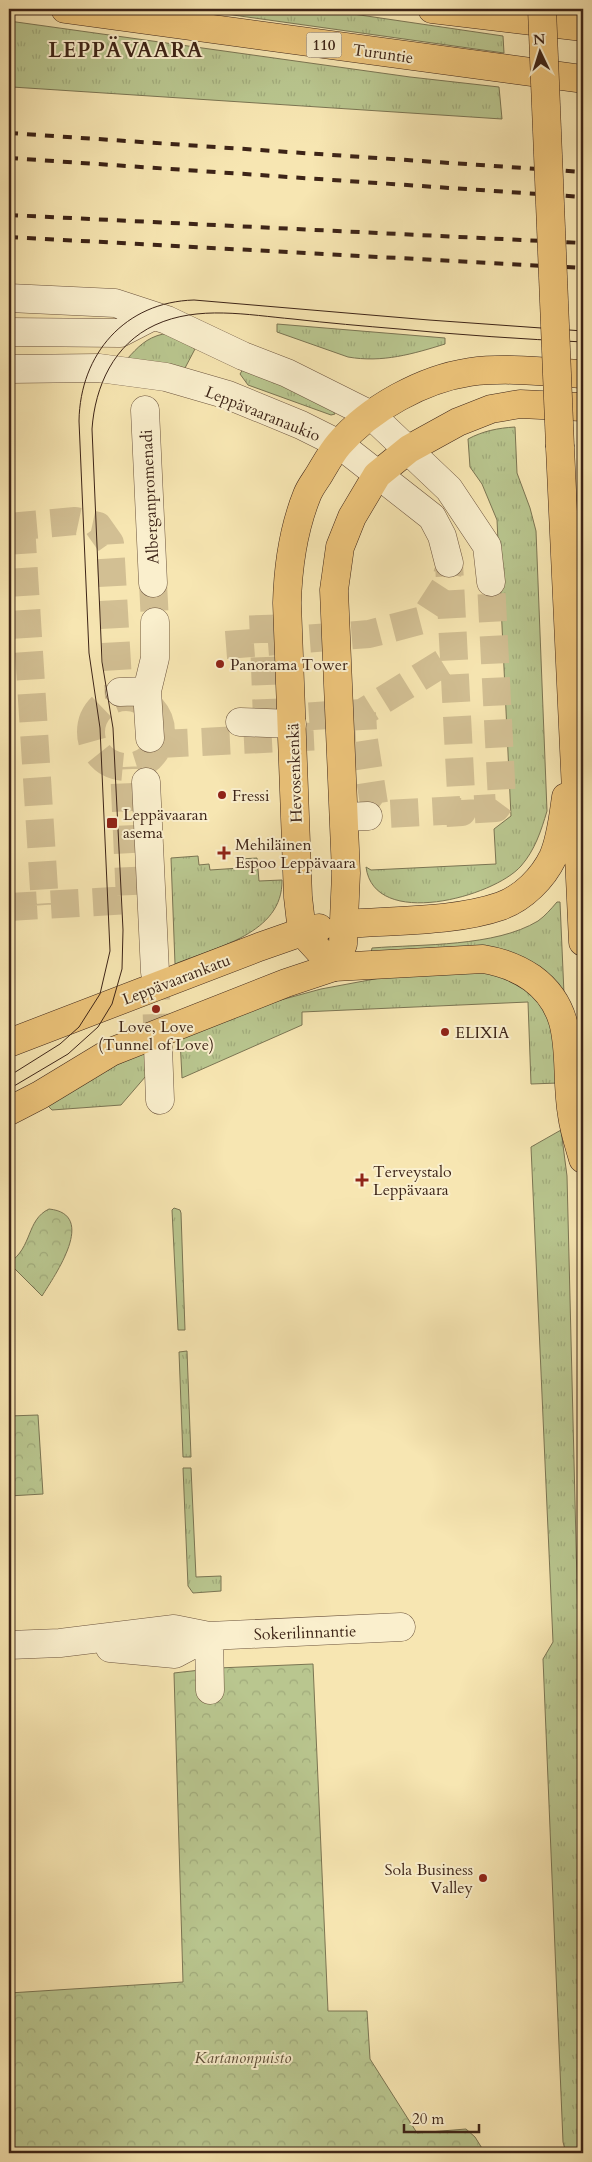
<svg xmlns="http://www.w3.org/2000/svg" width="592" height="2162" font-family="Cardo,serif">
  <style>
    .grass { fill: url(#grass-tufts); stroke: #7b7553 }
    .park { fill: url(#park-crowns); stroke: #7b7553 }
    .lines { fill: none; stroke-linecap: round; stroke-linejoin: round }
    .minor-tunnel { stroke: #d2bf93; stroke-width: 28; stroke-dasharray: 28 14; stroke-linecap: butt }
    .minor-casing { stroke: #6c543e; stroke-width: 29 }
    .major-casing { stroke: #3d2417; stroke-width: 29 }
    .highway-casing { stroke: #3d2417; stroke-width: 29 }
    .minor { stroke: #faefcd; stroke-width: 28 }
    .major { stroke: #ecc379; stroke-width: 28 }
    .highway { stroke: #ecc379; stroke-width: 28 }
    .tram { stroke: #3d2417; stroke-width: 1 }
    .rail { stroke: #3d2417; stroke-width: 4; stroke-dasharray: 9 9; stroke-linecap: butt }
    .highway-bridge-casing { stroke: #3d2417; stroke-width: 29; stroke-linecap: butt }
    .highway-bridge { stroke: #ecc379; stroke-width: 28 }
    .poi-dot { fill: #8f2418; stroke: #faefcd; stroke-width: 2 }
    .labels { text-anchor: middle; stroke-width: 4; stroke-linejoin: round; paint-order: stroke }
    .shield { fill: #faefcd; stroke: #76614e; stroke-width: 1 }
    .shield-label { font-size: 15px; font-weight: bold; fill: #3d2417 }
    .street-label { font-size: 16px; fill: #3d2417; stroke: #faefcd }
    .poi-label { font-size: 16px; fill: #3d2417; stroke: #faefcd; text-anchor: start }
    .park-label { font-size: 16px; font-style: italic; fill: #5c4c35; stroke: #faefcd }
    .district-label { font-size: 21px; font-weight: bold; letter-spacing: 1px; fill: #3d2417; stroke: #faefcd }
  </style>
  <defs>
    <pattern id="grass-tufts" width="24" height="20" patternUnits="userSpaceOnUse" patternTransform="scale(1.25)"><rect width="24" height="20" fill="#b9c68f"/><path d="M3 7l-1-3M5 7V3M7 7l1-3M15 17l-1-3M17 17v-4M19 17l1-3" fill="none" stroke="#a0aa7b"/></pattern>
    <pattern id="park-crowns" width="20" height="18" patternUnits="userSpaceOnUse" patternTransform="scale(1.25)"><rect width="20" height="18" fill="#b9c68f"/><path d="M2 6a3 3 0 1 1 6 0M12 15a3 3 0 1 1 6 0" fill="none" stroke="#a0aa7b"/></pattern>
  </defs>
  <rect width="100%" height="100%" fill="#f7e6b2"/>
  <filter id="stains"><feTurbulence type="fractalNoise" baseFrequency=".004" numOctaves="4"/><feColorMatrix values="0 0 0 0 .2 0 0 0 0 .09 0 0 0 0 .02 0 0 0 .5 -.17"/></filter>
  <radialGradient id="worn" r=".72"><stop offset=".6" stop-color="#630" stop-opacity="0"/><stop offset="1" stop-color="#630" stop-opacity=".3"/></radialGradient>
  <!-- grass -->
  <path class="grass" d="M190,9H319L503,36L504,53Z
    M9,21L410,77L499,87L502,119L12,87Z
    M277,324L445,338V344C413,354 382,363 348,357L277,332Z
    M163,334L175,336L195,349L185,368L127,359C138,347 146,338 163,334Z
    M243,369C262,376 329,398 335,414L331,415L248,385L240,374Z
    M515,427L517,473L530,508L536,531L547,811C541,831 535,850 521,866C494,897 374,930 366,867L371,870L496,864L494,829L511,816L497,520L482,484L470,467L468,439C483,431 498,428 515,427Z
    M198,856L199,865L209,864L210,870L240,868V859L257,858L259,881L282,880C283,934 216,947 175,964L171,858Z
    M557,902H560L564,994C552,983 538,965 524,958C488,938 413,951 371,953L372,948C422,944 495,947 538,921C545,916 551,909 557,902Z
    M485,971L507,975L539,999L553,1026L558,1083L531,1084L528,1002L302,1012V1025L182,1078L180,1039L277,1001L321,989L396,975Z
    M150,1050L152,1069L121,1105L52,1110L48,1106L94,1075Z
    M561,1130L567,1176L583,1826V2153H566L563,2142L543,1659L553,1642L531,1147Z
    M174,1208L180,1210L181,1213L185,1330H178L172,1210Z
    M187,1351L191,1457H183L179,1352Z
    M183,1468H191L196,1577L221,1576V1591L193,1593L188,1586Z"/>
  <!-- park -->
  <path class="park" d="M49,1209C98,1214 55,1275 42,1296L9,1263C33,1247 26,1220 49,1209Z
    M38,1415L43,1494L9,1496V1416Z
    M313,1664L328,2011H367L370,2059L417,2133L466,2129L475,2137L485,2153H9V1993L183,1982L174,1673L218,1668Z"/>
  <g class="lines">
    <!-- minor-tunnel -->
    <path class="minor-tunnel" d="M21,526L45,905
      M9,527L75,521L98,526L110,543L119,698
      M153,583L155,622
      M263,615L267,719
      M226,645L369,634L423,620L445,586L448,571
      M91 732a35 35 0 1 1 70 0a35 35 0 1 1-70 0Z
      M267,719L362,713
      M363,730L362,713L454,656
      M160,744L363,734L374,804L388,814L496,808L502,800L491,582
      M446,813L462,812L449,563
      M9,907L130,900L124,767
      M155,972L158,1047"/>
    <defs>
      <path id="minor" d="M9,298L115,303L167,320L243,356L287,373L371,415L449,489L487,546L491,582
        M9,332L120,333L153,316
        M9,369L99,368L166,377L228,395L301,425L339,444L432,517L442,536L449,563
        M145,410L153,583
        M120,692L147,691
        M240,722L292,724
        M150,738L147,691L155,658V622
        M146,782L155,972
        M344,817L368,816
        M158,1047L160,1100
        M209,1636L210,1690
        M9,1645L60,1643L174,1629L209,1636L401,1627
        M110,1648L175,1654L209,1636"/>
      <path id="major" d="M65,9L583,79
        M432,9L583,27
        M334,967L302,932L298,897L287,603C288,566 293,530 307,495C310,487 316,480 320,473C326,463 332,452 339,444C370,408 423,379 470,372C507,367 546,372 583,374
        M334,967L343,944L346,873L334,590L340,547L352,517L377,475L409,449L458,422L491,409L520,404L583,407
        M9,1043L259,947L302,932L319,928
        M9,1111L40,1095L111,1052L286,983L334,967"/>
      <path id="highway" d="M560,447L583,942
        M345,924C394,920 455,922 501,906C523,898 543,878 553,857C561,839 563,817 566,797
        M334,967L483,959C502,962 516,967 532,978C580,1013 563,1064 572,1115C574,1130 579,1145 583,1159"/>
    </defs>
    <!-- minor casing -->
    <use href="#minor" class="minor-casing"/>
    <!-- major casing -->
    <use href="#major" class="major-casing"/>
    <!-- highway casing -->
    <use href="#highway" class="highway-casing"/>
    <!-- minor -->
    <use href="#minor" class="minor"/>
    <!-- major -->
    <use href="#major" class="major"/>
    <!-- highway -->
    <use href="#highway" class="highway"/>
    <!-- tram -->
    <path class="tram" d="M9,1076L60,1044L79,1027L100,994L110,951L100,728L89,653L79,421C80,354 125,302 194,300L429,320L583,331
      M9,1089L68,1054L98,1027L112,1004L122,969L123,930L113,728L102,662L92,429C95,386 114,344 155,325C198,305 248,315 293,319C328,323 363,326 399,329C460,335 522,339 583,342"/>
    <!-- rail -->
    <path class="rail" d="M9,133L583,172
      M9,158L583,197
      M9,215L583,243
      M9,237L583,268"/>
    <defs>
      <path id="highway-bridge" d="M542,9L560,447"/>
    </defs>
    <!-- highway-bridge casing -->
    <use href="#highway-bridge" class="highway-bridge-casing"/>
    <!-- highway-bridge -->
    <use href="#highway-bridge" class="highway-bridge"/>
  </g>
  <!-- markers -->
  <g class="poi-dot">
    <circle cx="220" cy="664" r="5"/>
    <circle cx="222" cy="795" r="5"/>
    <rect x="106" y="817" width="12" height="12" rx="2.5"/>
    <path d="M221.5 845.5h5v5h5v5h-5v5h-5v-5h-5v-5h5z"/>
    <circle cx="156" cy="1009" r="5"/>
    <circle cx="445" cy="1032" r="5"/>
    <path d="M359.5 1172.5h5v5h5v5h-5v5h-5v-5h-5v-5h5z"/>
    <circle cx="483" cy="1878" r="5"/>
  </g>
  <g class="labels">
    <!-- shield labels -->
    <rect class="shield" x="306.5" y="32.5" width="35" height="25" rx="4"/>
    <g class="shield-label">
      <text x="324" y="50">110</text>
    </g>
    <!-- street labels -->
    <g class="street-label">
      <text transform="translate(383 53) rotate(8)" y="6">Turuntie</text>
      <text transform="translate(263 413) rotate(22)" y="6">Leppävaaranaukio</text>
      <text transform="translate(149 497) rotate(-93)" y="6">Alberganpromenadi</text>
      <text transform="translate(294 773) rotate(-92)" y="6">Hevosenkenkä</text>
      <text transform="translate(176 979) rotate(-21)" y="6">Leppävaarankatu</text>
      <text transform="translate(305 1632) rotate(-2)" y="6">Sokerilinnantie</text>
    </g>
    <!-- poi labels -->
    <g class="poi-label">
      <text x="230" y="670">Panorama Tower</text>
      <text x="232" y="801">Fressi</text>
      <text x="123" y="820">Leppävaaran<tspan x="123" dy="18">asema</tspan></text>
      <text x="235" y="850">Mehiläinen<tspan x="235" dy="18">Espoo Leppävaara</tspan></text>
      <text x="156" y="1032" text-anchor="middle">Love, Love<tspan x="156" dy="18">(Tunnel of Love)</tspan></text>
      <text x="455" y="1038">ELIXIA</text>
      <text x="373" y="1177">Terveystalo<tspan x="373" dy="18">Leppävaara</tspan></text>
      <text x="473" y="1875" text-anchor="end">Sola Business<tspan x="473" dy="18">Valley</tspan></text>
    </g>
    <!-- park labels -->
    <g class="park-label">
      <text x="243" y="2063">Kartanonpuisto</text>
    </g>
    <!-- district labels -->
    <g class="district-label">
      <text x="126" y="57">LEPPÄVAARA</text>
    </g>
  </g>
  <!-- margin -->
  <rect width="592" height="2162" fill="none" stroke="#f7e6b2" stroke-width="30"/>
  <rect x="10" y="10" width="572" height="2142" fill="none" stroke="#3d2417" stroke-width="2.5"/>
  <rect x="15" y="15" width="562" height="2132" fill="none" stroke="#3d2417"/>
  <!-- north arrow -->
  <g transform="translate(540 52) rotate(356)" stroke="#faefcd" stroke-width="4" paint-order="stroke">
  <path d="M0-4L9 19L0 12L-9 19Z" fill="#3d2417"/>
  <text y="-8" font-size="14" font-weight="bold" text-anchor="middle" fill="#3d2417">N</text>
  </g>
  <!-- scale -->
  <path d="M404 2124v8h75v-8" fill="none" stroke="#3d2417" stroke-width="2.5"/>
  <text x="412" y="2124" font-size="15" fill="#3d2417" stroke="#faefcd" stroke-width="4" paint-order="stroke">20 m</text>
  <rect width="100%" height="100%" filter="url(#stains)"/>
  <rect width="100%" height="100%" fill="url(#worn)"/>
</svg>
